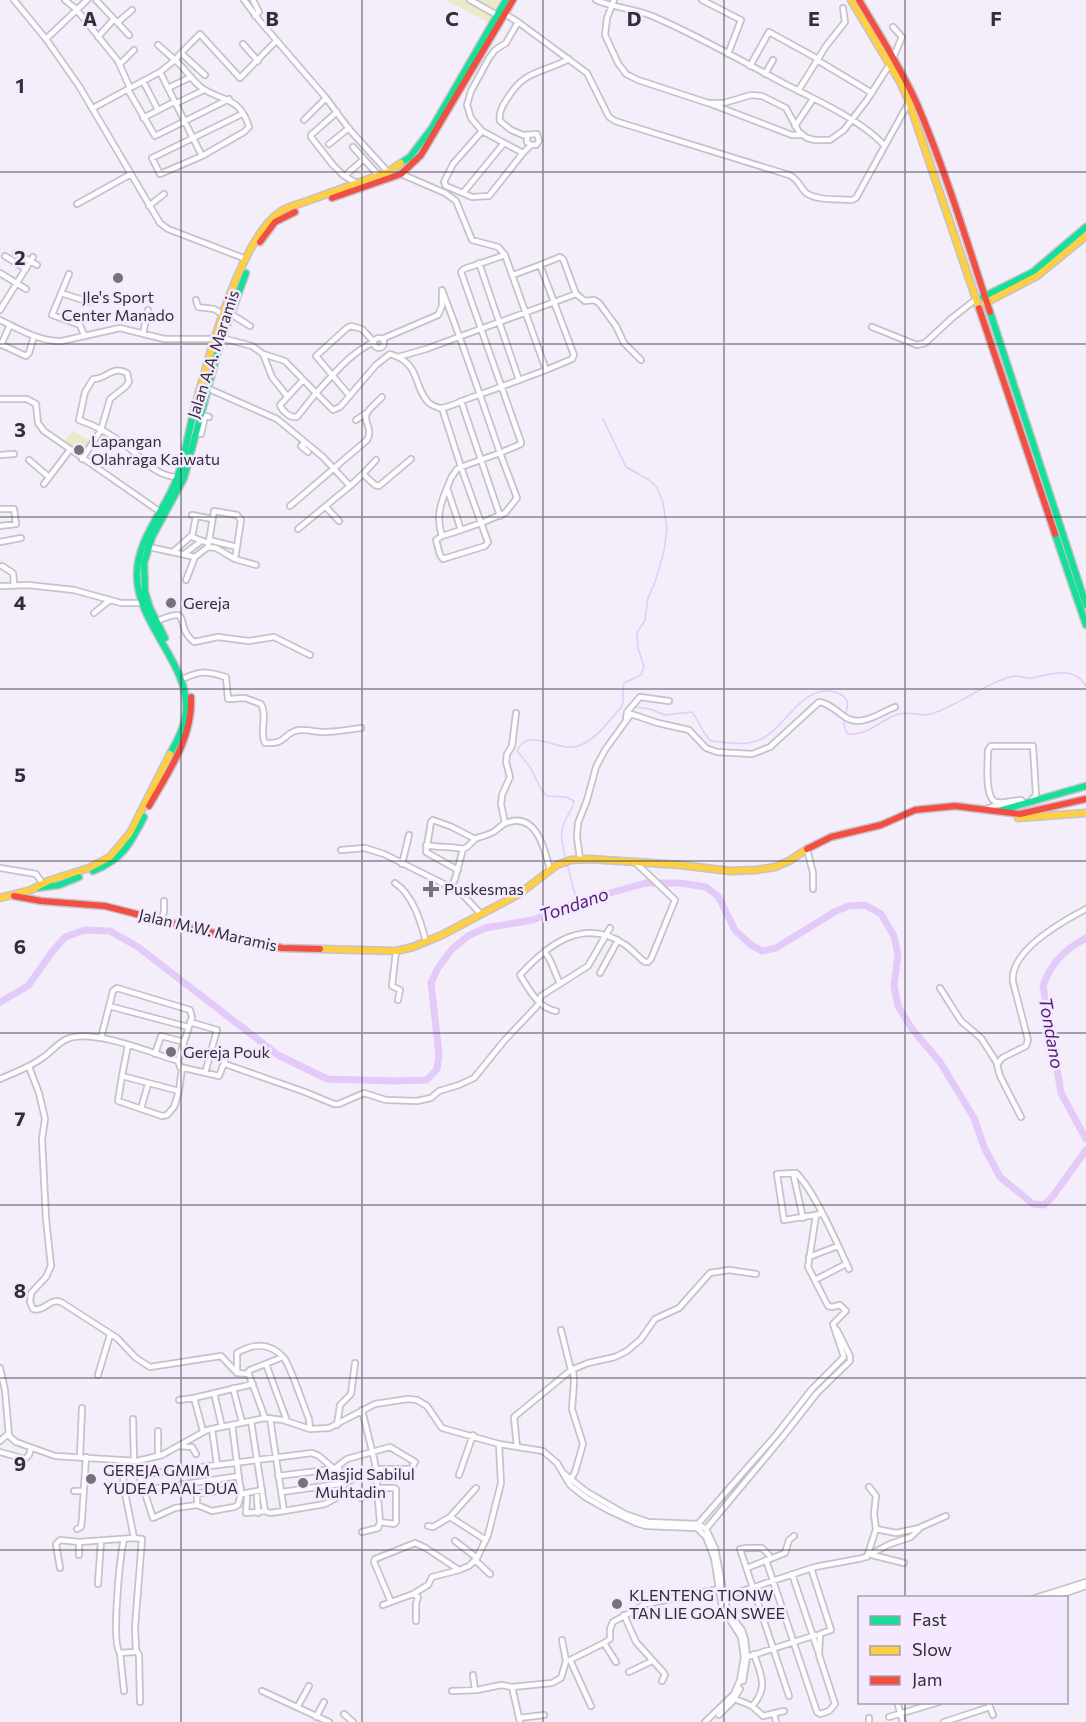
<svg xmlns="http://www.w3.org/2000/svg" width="1086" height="1722" font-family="Commissioner,sans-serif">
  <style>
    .green { fill: #eaeac7 }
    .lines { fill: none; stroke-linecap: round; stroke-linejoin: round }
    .stream { stroke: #e3caf8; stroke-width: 1.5 }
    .river { stroke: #e3caf8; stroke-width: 7 }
    .street-casing { stroke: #c6c2cb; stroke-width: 8 }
    .fast-casing { stroke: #c6c2cb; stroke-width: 9 }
    .slow-casing { stroke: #c6c2cb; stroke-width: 9 }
    .jam-casing { stroke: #c6c2cb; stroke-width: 9 }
    .street { stroke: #fdfcfe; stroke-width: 4.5 }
    .fast { stroke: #16e098; stroke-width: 6 }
    .slow { stroke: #ffcf43; stroke-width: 6 }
    .jam { stroke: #f24e42; stroke-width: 6 }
    .grid { fill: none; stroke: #322d36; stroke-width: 1.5; stroke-opacity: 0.55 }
    .poi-dot { fill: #76717b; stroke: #f5e9ff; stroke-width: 2 }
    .labels { text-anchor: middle; stroke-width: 5; stroke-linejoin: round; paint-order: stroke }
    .poi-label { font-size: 16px; fill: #322d36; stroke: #f5e9ff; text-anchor: start }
    .street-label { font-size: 16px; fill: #322d36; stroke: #f5e9ff }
    .water-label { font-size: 18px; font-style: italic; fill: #521e73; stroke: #f5e9ff }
    .grid-label { font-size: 20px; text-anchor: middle; font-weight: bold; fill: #322d36; stroke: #f5e9ff; stroke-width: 5; stroke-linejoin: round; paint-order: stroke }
  </style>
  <rect width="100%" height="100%" fill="#f4eefa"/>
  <!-- green -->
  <path class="green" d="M446,0H500L488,22Z
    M73,431L91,441L81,457L62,444Z"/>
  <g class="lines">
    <!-- stream -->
    <path class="stream" d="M634,707L650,709L665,715L692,712C700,721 701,732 711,741C729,743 748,747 765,737C787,724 803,684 835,692C838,693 844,696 846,699C852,708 838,721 848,734C871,735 879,720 899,714C910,711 920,717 931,714C959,705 982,685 1010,677C1018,674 1024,679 1032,678C1052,674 1073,665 1086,686
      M565,857C563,846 559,833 564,823C567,815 573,809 574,801L566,797L547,796L542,791L530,767L517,751C527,727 554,749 572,747C592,746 610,720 622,706C625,698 621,691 624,683L641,675L644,667L638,648L637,633L645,620L648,598L655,582L664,551L667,528L663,503L657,487L649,480L626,467L603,419
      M567,864L577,902"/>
    <!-- river -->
    <path class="river" d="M1086,938C1064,950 1051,963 1043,986L1061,1093L1086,1139
      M0,1002L28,986L52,952L65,937L85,930L110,931L138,947L278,1055L327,1079L393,1081L427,1080L437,1069L439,1054L431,983L438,968L452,949L468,936L485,928L533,920L577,902L646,883H680L706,887L718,896L735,930L751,945L762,951L776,948L836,911L849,906L865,905L881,914L894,936L898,955L894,986L898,1006L912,1029L940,1062L974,1118L984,1147L1000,1177L1033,1204L1044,1205L1053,1196L1086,1150"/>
    <defs>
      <path id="street" d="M14,0L46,39L79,86L160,223L168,229L246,259
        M65,0L76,9L118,61L130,88
        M96,0L114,19L98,37
        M244,0L259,20L326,98L349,129L388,172
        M253,0L259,12L255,16
        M470,0L497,15
        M596,0C614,8 633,8 652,16C697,35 740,60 783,83C814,99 860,119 884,145
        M614,0L607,18L605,35L618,63L626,74L638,80L708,103H724L751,95L762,96L786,108L799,132L807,138L815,140H830L844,130L867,100L890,64
        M702,0L741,20L728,54
        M505,14L518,22L506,43L495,50L489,58L471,91L467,105L471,118L482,131L523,153L531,145
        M114,19L129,35
        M118,22L132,10
        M518,22L587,73L609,117L615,121L789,175C798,179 799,185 805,192C815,201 839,199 852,200L856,198L909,102
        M46,39L87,0
        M243,44L258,61
        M158,45L175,60L181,53
        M893,58L902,37L893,27
        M817,60L872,93
        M120,64L134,50
        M750,66L769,32L818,59
        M160,72L202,156
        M765,74L773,60
        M205,75L181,53L200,34L240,78L276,41
        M143,81L158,110
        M168,88L191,77
        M128,90L155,136L229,99
        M798,91L826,46L845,22L843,8
        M177,103L204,90
        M711,104L792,135H802
        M93,108L160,72L175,60C185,68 192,81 202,88C222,102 240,96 249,127L244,132L202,156L160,174L152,158L242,114
        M337,112L311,135V137L333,165L343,175L356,183
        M143,118L174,102
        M304,120L326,98
        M795,126L813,99
        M482,131L453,164L444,182L446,186L472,197L489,196L523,153
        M527,136V142L531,145H536L539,141L537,134L523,135L511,130L500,121C498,113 502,106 507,99C525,69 541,74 569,59
        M329,144L349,128
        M353,147L379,176
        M348,173L364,159
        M401,174L445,193L456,201L472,240L498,247L505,255
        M463,193L504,143
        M77,204L131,174
        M149,206L164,194
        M16,253L37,265
        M5,256L26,269
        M479,263L519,380
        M0,273L26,289
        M69,274L52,315L80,325L84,335
        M513,275L540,265L574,355L572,359L546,370
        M61,293L89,302
        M576,294L585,301L594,300L599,303L616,326L624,343L641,360
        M196,300L198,307L214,309L224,315
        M0,310L33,257
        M231,314L250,326
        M0,320C19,329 40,342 62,341L120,328L164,339H215
        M872,327L917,345L925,343L952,318L975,300
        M143,334L148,310
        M374 343a5 5 0 1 1 10 0a5 5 0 1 1-10 0Z
        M222,338L252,346L263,354L285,361L316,393L297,417C290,418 282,411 280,405L303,380
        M382,339L438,315L442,306V293
        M0,344L26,356L29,353L34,336
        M1,345L10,325
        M263,354L272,377L287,396
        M398,357C420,368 414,387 428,402C431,405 436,407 440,408C448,408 459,402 467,399C493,390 519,380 546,370L505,255L464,269L461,272L521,442V444L500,453C481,398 463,344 442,290
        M207,388L277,419L323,457L350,486L363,474L375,485L379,486L411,459
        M349,395L316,356L347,328L351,326L362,329L374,342C350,353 334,374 316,393L333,410L340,407L376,365L390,354L398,357L426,349L576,294L563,259L560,257L540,265
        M0,399H27L36,404L38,423L44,431L159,511
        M461,401L500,516
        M442,408L461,467L500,453L517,498L505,513L481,523L461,467L457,469L451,478L447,488L461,530L481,523L488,542L485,546L443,559L440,555L436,540L442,536
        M356,420L366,413
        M195,433L201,434L205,416L209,417
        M305,443L301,446L308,452
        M0,455L14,454
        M82,459L101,430L110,399L125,387L129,382L127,373C111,365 108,379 93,379L85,392L79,420C97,426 114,436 129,448C145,461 156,476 177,477
        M29,460L49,477
        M363,474L376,460
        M44,484L69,451
        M447,488C440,504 436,519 442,536L461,530
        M290,506L367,440C373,429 365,425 366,416C367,409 378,402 382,397
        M326,507L339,521
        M0,509H14L16,524L0,526
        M192,515L212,519
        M196,516L192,537L208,543
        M298,529L350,486
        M209,540L237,547
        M0,542L21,538
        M149,547L195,557
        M208,547L214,511L237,515L241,520L235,559
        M173,552L191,536
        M184,554L200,542
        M2,566L13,573L14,584
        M186,580L195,557L208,547L216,548L235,559L256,565
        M0,586L28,585L74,590L121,603H142
        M94,613L110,600
        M157,621C195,605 172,624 194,642L218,637L249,641L274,637L310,655
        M185,678C203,670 207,672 226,677L228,699L245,698L261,704C268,716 259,732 265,743C287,744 281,736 295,731C304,728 314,732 323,732C336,732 348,730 361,728
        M626,718L627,712L640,697L669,701
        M1023,802L1021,800C1013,800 1004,804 996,802C984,798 988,761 988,750L991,746H1033L1036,795L1032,799
        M989,808L996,805L1013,804
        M505,823L501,804L502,795L510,777L506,762L507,754L512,746L516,713
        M426,845C440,848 450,846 463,849
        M807,849L813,873V889
        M341,850L365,848L384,854L460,892L480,913
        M580,859L577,837L578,823L587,800L596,767L605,750L631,714L658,723L689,730L706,748L717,752L752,754L770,747L819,702C828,703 834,709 841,714C859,730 877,714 895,707
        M402,864L409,835
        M0,868L36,874L43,884
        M458,870L426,852L431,822L433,820L452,827L475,839
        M395,883C413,895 421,922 426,942
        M451,887L455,879L463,849C470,847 471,841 477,838C483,836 489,835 495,831C498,829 502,824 506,823C536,811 545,849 550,870
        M161,920L164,912V901
        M396,951L392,986L400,990L398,1000
        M545,952L550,960L560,984
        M600,973L618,940
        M940,988L961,1021L981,1038L997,1063
        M109,1006L188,1027
        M556,1011C539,1009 528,988 520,975C548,944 584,917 624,944C632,949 638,957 645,962H648L651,959L675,900L637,864
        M190,1022L217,1030L205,1073
        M101,1038L113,991L117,988L190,1010L192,1017L178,1061L180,1067L219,1076L226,1058
        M128,1045L122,1076L179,1091L182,1068
        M155,1054L161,1036L184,1042
        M225,1064L305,1092L334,1104H339L364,1093L386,1100L417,1101L431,1098L439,1091L459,1085L474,1078L504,1041L537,1006L541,996L588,966L610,928
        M29,1067L39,1093L45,1119L42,1139L46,1219L51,1266L46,1277L31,1293L30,1302L33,1309C45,1312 49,1298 61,1302L117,1338L136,1358L150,1367L221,1356L237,1373L249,1374
        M122,1076L118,1101L162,1116L167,1115L174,1107L179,1091
        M0,1079C16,1072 31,1067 45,1056C52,1051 58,1043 67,1039C92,1028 152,1053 178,1061
        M141,1109L148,1084
        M1021,1117L1000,1076L997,1065L1002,1058L1026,1046L1028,1040L1013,982C1009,951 1063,921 1086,909
        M793,1173L803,1218
        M821,1214L784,1220L777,1174L796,1173C814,1190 838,1245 849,1269
        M809,1257L838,1246
        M815,1280L846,1264
        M561,1330L571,1370
        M266,1364L287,1421
        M0,1368L5,1390L9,1436L16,1442L55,1456L137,1461L162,1455L207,1430L265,1418L283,1420L310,1429L329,1428L375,1404L408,1399L417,1400L427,1406L442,1428L499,1444L543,1451L557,1463L570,1485L585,1497L608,1510L636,1523L646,1526L697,1528L706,1537L714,1558L722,1607L741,1637L744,1657L740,1680L734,1694L705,1722
        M237,1373V1353C254,1343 270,1342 284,1358C290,1365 304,1407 309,1419L310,1429
        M98,1375L110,1335
        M233,1388L242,1422
        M214,1393L222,1427
        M179,1400L194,1398
        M362,1410L375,1463L380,1522L378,1528L362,1532
        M265,1418L248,1372L250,1370L283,1357
        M133,1419L134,1461
        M251,1421L265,1511L270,1513L284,1511L270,1418
        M337,1425L340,1405L351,1394L355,1363
        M212,1429L217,1465
        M158,1431V1456
        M203,1431L194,1398L253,1384
        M0,1441L8,1434
        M179,1446L192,1447L196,1454
        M517,1447L514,1417L571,1370L588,1363L615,1357L627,1351L641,1339L655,1319L679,1308L710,1273L729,1270L756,1274
        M0,1452L25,1459L29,1455L31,1448
        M80,1457L82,1408
        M122,1461L124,1488L134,1538
        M137,1461L139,1475L153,1518L175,1508L197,1505L212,1511L234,1507L238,1505L241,1494L232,1425
        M562,1472L587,1492L625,1514L648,1522L698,1524L706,1529L715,1548L727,1610L742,1630L745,1639L747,1657L743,1681
        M139,1475L312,1453L319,1456L334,1469
        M459,1475L473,1435
        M278,1476L334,1469L347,1459L390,1447L415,1462L411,1469H375L345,1483L336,1498L325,1504L284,1511
        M571,1479L575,1472L583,1444L572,1409L574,1382L573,1369
        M869,1487L876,1496L874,1514L876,1529L896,1533L920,1528
        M144,1490L239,1476
        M74,1491H83
        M282,1492L345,1483L338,1466
        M241,1494L262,1490
        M257,1496L258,1513
        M247,1497L246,1513L265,1511
        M361,1498L378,1488H394L396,1489V1522L394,1524L380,1522
        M197,1505V1496L201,1493L241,1488
        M450,1517L486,1540
        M698,1524L776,1435L812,1389L844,1357L833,1324L846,1311L840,1305L832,1307L828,1306L808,1267L816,1215
        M428,1526L433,1527L450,1517L476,1488
        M77,1529L81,1527L82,1519L86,1457
        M706,1529L785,1434L817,1393L850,1361V1356L837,1330L835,1329
        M455,1541L477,1558
        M79,1542V1555
        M769,1555L762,1548H747L740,1549L789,1696
        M872,1555L904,1563
        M867,1557L876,1529
        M475,1560L490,1574
        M766,1560L817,1712L820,1714L829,1711L835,1704L819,1655L820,1634L831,1630L811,1568
        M60,1568L56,1544L60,1540L79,1542L134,1538L142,1539L135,1627L136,1650L134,1652L120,1653C111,1643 120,1556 124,1539
        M747,1568L785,1553L789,1540L794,1536
        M792,1574L818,1651
        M98,1584L101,1541
        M724,1597L815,1567L863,1558L890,1544L911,1537L921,1527L946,1516
        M1035,1598L1086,1582
        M1051,1598L1086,1586
        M391,1602L413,1594
        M383,1605L391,1602L374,1562L375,1559L415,1543L426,1548L459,1570L469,1566L477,1558L488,1535L501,1483L499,1444
        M624,1615L636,1642L664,1673L665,1675L662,1681
        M416,1621V1604L418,1597L413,1594L428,1585L432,1577L459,1570
        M136,1650L139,1655L140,1702
        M120,1653L124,1691
        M747,1657L816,1635
        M616,1662L604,1643L610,1639V1629L613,1622L646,1604L719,1589
        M629,1672L652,1661
        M473,1675L475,1690
        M512,1687L552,1683L561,1678L566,1661L562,1640
        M262,1691L329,1722
        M452,1691L477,1690L501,1685L512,1687L520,1722
        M735,1699L752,1706L763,1716L784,1711
        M897,1702L903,1722
        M988,1702L993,1715
        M298,1706L309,1686
        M591,1706L570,1660L604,1643
        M752,1706C769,1688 761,1675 754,1654
        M774,1713L776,1722
        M344,1714L353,1722
        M719,1715L732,1702L740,1689
        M316,1717L324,1702
        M889,1717L939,1702
        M519,1718L544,1715
        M869,1718V1722
        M944,1722L990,1707"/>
      <path id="fast" d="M401,163L410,157L432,128L506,0
        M983,297L1033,272L1086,227
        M990,312L1086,605
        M1055,534L1086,625
        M165,638L150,608L145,592L144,563L152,537L184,478L220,343L246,273
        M170,754C177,741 185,727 186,711C190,664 137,625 137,575C137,538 165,511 177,478C185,457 188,433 194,411
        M1002,810L1086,786
        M93,871C123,859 130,844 144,817
        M36,888L59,885L79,877"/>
      <path id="slow" d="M851,0L900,82L909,102L979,308
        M985,303L1037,276L1086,236
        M194,411C207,362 239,240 280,212C288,206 301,204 310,200C336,191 362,181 388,172L401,163
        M1018,818L1086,813
        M0,898L31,890L48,881L89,868L110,857L130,833L170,754
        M320,949L396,951L413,947L442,935L519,894L557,865L571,860L590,859L680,865L730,871L756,870L775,867L789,861L807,849"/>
      <path id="jam" d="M859,0C879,34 901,68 917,104C946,172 967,242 990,312
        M332,198L401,174L421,155L513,0
        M260,242L275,222L295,212
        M979,308L1055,534
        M149,806C168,772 193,738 191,697
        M807,849L831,837L881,825L915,810L955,806L1020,814L1086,799
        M14,896L41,901L105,906L191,928L282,948L320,949"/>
    </defs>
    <!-- street casing -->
    <use href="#street" class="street-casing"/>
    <!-- fast casing -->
    <use href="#fast" class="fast-casing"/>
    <!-- slow casing -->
    <use href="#slow" class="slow-casing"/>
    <!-- jam casing -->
    <use href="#jam" class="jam-casing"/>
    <!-- street -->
    <use href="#street" class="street"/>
    <!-- fast -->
    <use href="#fast" class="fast"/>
    <!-- slow -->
    <use href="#slow" class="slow"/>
    <!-- jam -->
    <use href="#jam" class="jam"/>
  </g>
  <!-- grid -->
  <path class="grid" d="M181,0V1722M362,0V1722M543,0V1722M724,0V1722M905,0V1598M0,172H1086M0,344H1086M0,517H1086M0,689H1086M0,861H1086M0,1033H1086M0,1205H1086M0,1378H1086M0,1550H1086M905,1702V1722"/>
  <!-- markers -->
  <g class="poi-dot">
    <circle cx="118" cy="278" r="6"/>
    <circle cx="79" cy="450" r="6"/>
    <circle cx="171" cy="603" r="6"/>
    <path d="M428 880h6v6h6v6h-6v6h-6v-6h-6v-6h6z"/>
    <circle cx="171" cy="1052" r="6"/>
    <circle cx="91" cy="1479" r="6"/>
    <circle cx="303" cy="1483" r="6"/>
    <circle cx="617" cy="1604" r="6"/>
  </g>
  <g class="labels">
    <!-- poi labels -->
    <g class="poi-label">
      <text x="118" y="303" text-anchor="middle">Jle's Sport<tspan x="118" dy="18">Center Manado</tspan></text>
      <text x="91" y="447">Lapangan<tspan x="91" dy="18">Olahraga Kaiwatu</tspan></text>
      <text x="183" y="609">Gereja</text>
      <text x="444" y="895">Puskesmas</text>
      <text x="183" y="1058">Gereja Pouk</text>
      <text x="103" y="1476">GEREJA GMIM<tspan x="103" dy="18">YUDEA PAAL DUA</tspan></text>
      <text x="315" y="1480">Masjid Sabilul<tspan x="315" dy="18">Muhtadin</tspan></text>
      <text x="629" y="1601">KLENTENG TIONW<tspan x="629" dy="18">TAN LIE GOAN SWEE</tspan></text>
    </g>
    <!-- street labels -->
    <g class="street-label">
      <text transform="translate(213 354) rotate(-72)" y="6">Jalan A.A. Maramis</text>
      <text transform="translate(208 930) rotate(13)" y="6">Jalan M.W. Maramis</text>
    </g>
    <!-- water labels -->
    <g class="water-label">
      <text transform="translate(574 905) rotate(-19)" y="6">Tondano</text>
      <text transform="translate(1051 1033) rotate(80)" y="6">Tondano</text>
    </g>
  </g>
  <g class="grid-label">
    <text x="90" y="26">A</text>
    <text x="272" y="26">B</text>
    <text x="452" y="26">C</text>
    <text x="634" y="26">D</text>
    <text x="814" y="26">E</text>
    <text x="996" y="26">F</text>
    <text x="20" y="93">1</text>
    <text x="20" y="265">2</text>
    <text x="20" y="437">3</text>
    <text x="20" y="610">4</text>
    <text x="20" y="782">5</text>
    <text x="20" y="954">6</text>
    <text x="20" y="1126">7</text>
    <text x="20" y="1298">8</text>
    <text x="20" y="1471">9</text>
  </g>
  <!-- legend -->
  <rect x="858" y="1596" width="210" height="108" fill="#f5e9ff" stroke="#a79eaf" stroke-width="1.5"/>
  <rect x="870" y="1616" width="30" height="9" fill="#16e098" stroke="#a79eaf" stroke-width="1.5"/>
  <text x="912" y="1626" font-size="18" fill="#322d36">Fast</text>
  <rect x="870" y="1646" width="30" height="9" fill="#ffcf43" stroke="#a79eaf" stroke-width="1.5"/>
  <text x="912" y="1656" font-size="18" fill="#322d36">Slow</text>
  <rect x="870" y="1676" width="30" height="9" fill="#f24e42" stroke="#a79eaf" stroke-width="1.5"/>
  <text x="912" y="1686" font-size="18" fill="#322d36">Jam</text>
</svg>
